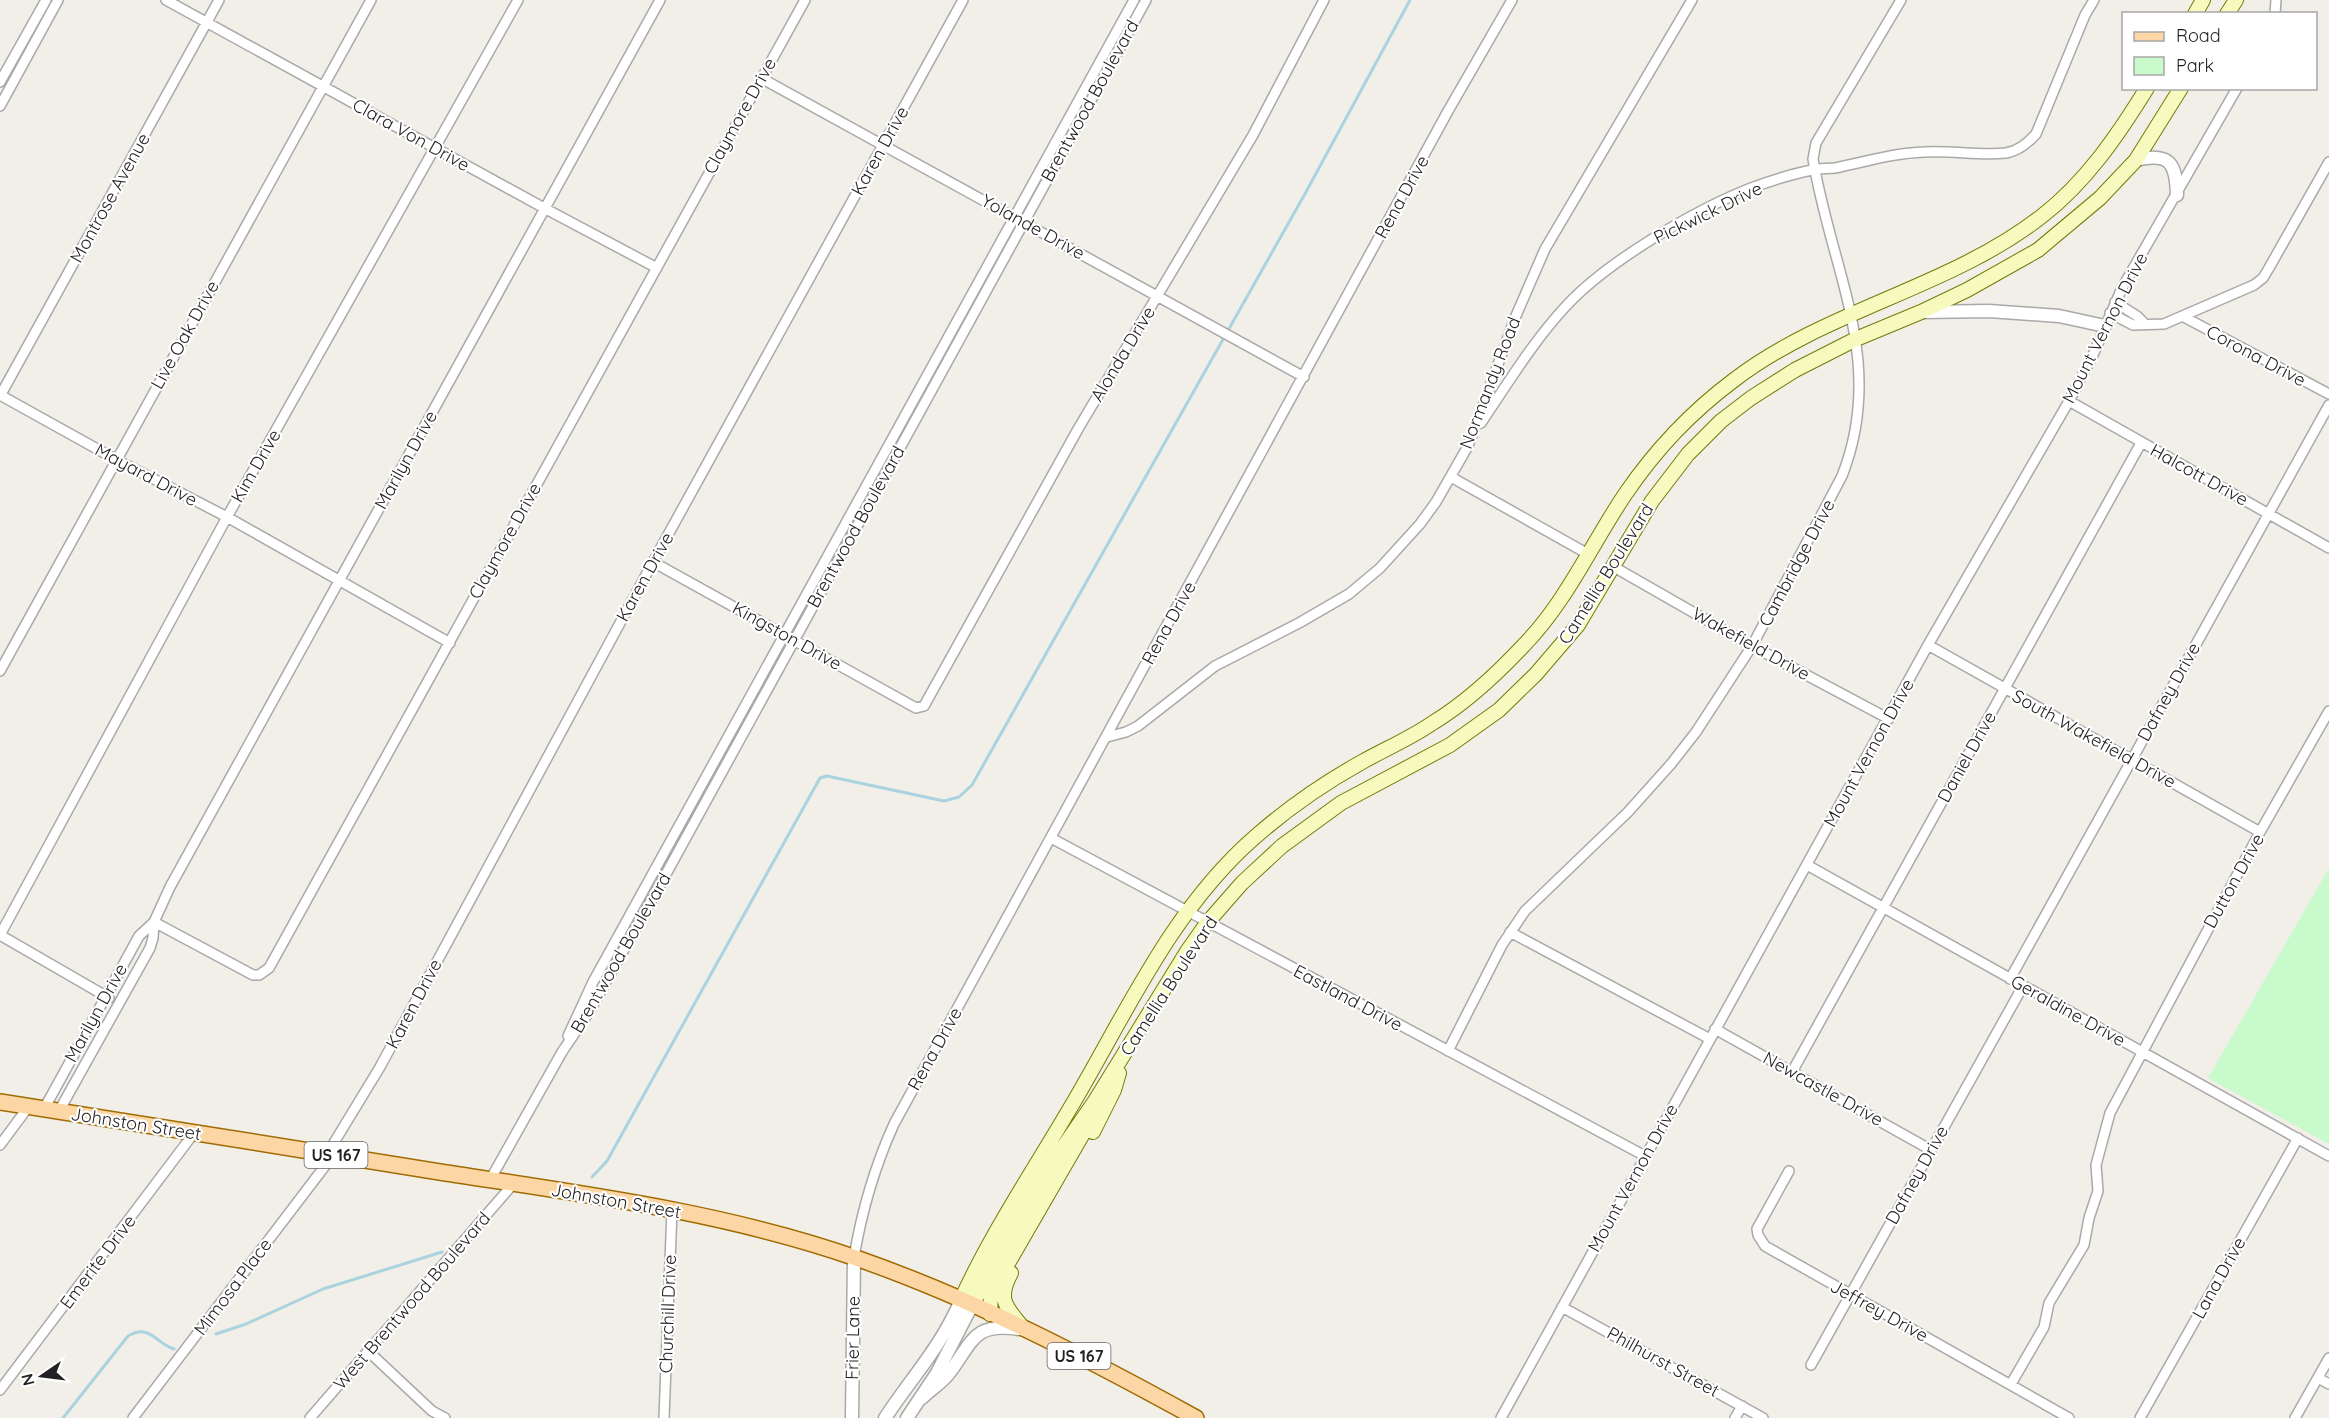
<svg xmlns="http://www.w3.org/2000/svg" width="2329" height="1418" font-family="Quicksand,sans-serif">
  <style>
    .park { fill: #c8facc }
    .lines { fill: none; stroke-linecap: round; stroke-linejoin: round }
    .stream { stroke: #aad3df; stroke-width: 3 }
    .minor-casing { stroke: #a9a9a9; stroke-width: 12 }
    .tertiary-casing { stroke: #a9a9a9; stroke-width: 15 }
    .secondary-casing { stroke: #707d05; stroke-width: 16 }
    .primary-casing { stroke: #a06b00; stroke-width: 18 }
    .minor { stroke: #fff; stroke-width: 9 }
    .tertiary { stroke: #fff; stroke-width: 12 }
    .secondary { stroke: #f7fabf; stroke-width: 14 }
    .primary { stroke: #fcd6a4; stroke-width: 15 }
    .labels { text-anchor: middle; stroke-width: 4.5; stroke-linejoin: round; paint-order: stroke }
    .shield { fill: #fff; stroke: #646464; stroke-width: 1.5 }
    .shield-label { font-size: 16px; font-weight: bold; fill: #222 }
    .street-label { font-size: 18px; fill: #222; stroke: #fff }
  </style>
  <rect width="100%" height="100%" fill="#f2efe9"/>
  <!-- park -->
  <path class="park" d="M2329,868V1144L2208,1078Z"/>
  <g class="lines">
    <!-- stream -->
    <path class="stream" d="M592,1177L607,1161L820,778L827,776L944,801L959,797L972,785L1306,192L1410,0
      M216,1334L246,1324L323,1289L442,1252
      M63,1418L128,1336C150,1323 155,1343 174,1349"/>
    <defs>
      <path id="minor" d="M166,0L544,208L657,268
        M2275,14L2276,0
        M761,78L1304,377
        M0,82L46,0
        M0,106L58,0
        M2115,302L2137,316L2145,324
        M2110,313L2133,325L2164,324L2254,285L2263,278L2269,268L2329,162
        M2184,317L2329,394
        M0,395L117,460L227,517L450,643
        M0,396L219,0
        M2069,401L2329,548
        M1481,423C1508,383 1534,340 1567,305C1608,261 1695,210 1751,188C1770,181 1792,174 1812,170C1820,168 1827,169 1835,168C1865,162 1893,153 1924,152C1951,150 1979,156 2006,153C2019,151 2028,143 2036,134L2085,15L2094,0
        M1451,477L1588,554
        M653,562L916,708L924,706L1078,429L1253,135L1324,0
        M1614,567L1752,646L1889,719
        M1928,645L2260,832
        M0,671L371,0
        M1107,737L1126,732L1138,726L1215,666L1299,623L1349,594L1380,568L1420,524L1436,502L1468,446L1515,318L1545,249L1692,0
        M1051,838L1645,1156
        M1807,865L2329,1156
        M1510,932L1710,1039
        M0,935L227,517L518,0
        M0,935L109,998
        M2010,979L2329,405
        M1715,1029L1931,1150
        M568,1036L593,982L1134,0
        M1448,1051L1502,945L1525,911L1628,812L1671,764L1696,732L1752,646L1842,476C1887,362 1831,270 1813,159L1816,143L1901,0
        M1792,1072L2141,443
        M44,1109L139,936L154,922L253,975H259L269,968L805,0
        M59,1111L150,948L153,938L154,922L170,887L660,0
        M0,1145L29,1106
        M1789,1171L1757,1229L1758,1235L1765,1246L2069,1418
        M490,1180L562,1052L589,1012L660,885L1146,0
        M854,1257C862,1210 874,1168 894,1124L1448,111L1512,0
        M1562,1307L1763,1418
        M368,1351L432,1411L445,1418
        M1811,1365L2023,986
        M2318,1378L2329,1384
        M2011,1384L2044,1327L2049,1303L2084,1245L2089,1218L2098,1191L2096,1165L2110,1113L2260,832L2329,711
        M0,1390L194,1133
        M133,1418L328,1162L332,1146L380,1067L653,562L963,0
        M310,1418L514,1183
        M664,1418L672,1210
        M1501,1418L1928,645L2069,401L2093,355L2122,288L2237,88
        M1735,1418L1742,1406
        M2140,1418L2298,1138
        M2295,1418L2329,1358"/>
      <path id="tertiary" d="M2136,160C2170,152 2176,163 2177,195
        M1922,312L1989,311L2059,316L2105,326
        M922,1398C931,1389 943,1382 950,1372C973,1341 974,1322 1019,1329
        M852,1418L854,1257
        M885,1418C912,1377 941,1347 961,1300
        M907,1418L937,1373L972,1305"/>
      <path id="secondary" d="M2195,14L2203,0
        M2227,14L2236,0
        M1093,1132L1114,1090L1119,1073
        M1011,1273C996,1300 1007,1308 1024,1329
        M961,1300C991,1234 1032,1173 1069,1110C1125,1016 1171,910 1255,837C1288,808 1324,783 1362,762C1385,749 1409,739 1431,724C1466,703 1496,675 1524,645C1567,601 1592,543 1626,493C1657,448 1690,413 1734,380C1827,309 1950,288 2042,216C2086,182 2118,135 2147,88
        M972,1305L1039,1182L1095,1101L1188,950L1207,923L1242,883L1282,846L1341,803L1450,745L1499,710L1536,674L1578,625L1652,501L1688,454L1721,421L1751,398L1795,370L1856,339L1921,312L1967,290L2038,250L2100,198L2136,160L2181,88
        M990,1314L991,1293L996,1284L1092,1118"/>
      <path id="primary" d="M0,1102C149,1125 297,1149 446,1173C583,1194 724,1212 856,1258C974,1299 1087,1358 1196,1418"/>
    </defs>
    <!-- minor casing -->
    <use href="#minor" class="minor-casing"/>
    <!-- tertiary casing -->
    <use href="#tertiary" class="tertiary-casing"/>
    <!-- secondary casing -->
    <use href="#secondary" class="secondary-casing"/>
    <!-- primary casing -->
    <use href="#primary" class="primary-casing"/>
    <!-- minor -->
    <use href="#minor" class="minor"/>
    <!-- tertiary -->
    <use href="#tertiary" class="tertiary"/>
    <!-- secondary -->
    <use href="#secondary" class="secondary"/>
    <!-- primary -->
    <use href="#primary" class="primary"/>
  </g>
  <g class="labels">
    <!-- shield labels -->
    <g class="shield">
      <rect x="304.5" y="1142" width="63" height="26" rx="4.5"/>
      <rect x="1047.5" y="1343" width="63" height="26" rx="4.5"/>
    </g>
    <g class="shield-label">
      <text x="336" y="1161">US 167</text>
      <text x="1079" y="1362">US 167</text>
    </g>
    <!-- street labels -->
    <g class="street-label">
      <text transform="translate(1090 101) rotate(-61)" y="6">Brentwood Boulevard</text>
      <text transform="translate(740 116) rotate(-61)" y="6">Claymore Drive</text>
      <text transform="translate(411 135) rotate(29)" y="6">Clara Von Drive</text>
      <text transform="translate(880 151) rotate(-61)" y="6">Karen Drive</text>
      <text transform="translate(1402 197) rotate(-61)" y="6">Rena Drive</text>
      <text transform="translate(110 198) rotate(-61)" y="6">Montrose Avenue</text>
      <text transform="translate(1708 213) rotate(-26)" y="6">Pickwick Drive</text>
      <text transform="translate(1033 227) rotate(29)" y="6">Yolande Drive</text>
      <text transform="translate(2105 328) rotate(-63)" y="6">Mount Vernon Drive</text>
      <text transform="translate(185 335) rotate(-61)" y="6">Live Oak Drive</text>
      <text transform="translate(1123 354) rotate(-59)" y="6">Alonda Drive</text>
      <text transform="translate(2256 356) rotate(28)" y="6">Corona Drive</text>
      <text transform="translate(1490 383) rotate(-69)" y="6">Normandy Road</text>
      <text transform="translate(406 460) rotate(-61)" y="6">Marilyn Drive</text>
      <text transform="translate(256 466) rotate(-60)" y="6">Kim Drive</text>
      <text transform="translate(146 475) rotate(28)" y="6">Mayard Drive</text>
      <text transform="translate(2199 475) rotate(29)" y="6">Halcott Drive</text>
      <text transform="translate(856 527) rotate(-61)" y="6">Brentwood Boulevard</text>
      <text transform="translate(505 541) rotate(-61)" y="6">Claymore Drive</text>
      <text transform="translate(1797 563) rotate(-62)" y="6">Cambridge Drive</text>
      <text transform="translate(1606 574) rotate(-58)" y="6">Camellia Boulevard</text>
      <text transform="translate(645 577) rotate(-61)" y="6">Karen Drive</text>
      <text transform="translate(1169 623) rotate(-61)" y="6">Rena Drive</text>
      <text transform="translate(787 636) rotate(29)" y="6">Kingston Drive</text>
      <text transform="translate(1751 644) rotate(29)" y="6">Wakefield Drive</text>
      <text transform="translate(2169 692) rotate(-61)" y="6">Dafney Drive</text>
      <text transform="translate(2094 739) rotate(29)" y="6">South Wakefield Drive</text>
      <text transform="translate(1869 753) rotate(-61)" y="6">Mount Vernon Drive</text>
      <text transform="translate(1967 757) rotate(-61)" y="6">Daniel Drive</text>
      <text transform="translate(2234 881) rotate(-61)" y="6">Dutton Drive</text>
      <text transform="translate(621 953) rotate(-60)" y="6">Brentwood Boulevard</text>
      <text transform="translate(1169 986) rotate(-57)" y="6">Camellia Boulevard</text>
      <text transform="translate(1348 998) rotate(28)" y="6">Eastland Drive</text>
      <text transform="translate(414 1004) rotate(-62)" y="6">Karen Drive</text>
      <text transform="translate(2068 1011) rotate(29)" y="6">Geraldine Drive</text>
      <text transform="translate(96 1013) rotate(-61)" y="6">Marilyn Drive</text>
      <text transform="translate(935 1049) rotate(-61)" y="6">Rena Drive</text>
      <text transform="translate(1823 1089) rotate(29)" y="6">Newcastle Drive</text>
      <text transform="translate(136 1124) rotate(9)" y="6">Johnston Street</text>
      <text transform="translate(1917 1175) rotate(-61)" y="6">Dafney Drive</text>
      <text transform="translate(1633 1178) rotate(-61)" y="6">Mount Vernon Drive</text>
      <text transform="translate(616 1201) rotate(10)" y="6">Johnston Street</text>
      <text transform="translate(98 1262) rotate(-53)" y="6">Emerite Drive</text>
      <text transform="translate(2219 1278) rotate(-61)" y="6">Lana Drive</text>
      <text transform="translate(233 1287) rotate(-53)" y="6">Mimosa Place</text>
      <text transform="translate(412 1301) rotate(-49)" y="6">West Brentwood Boulevard</text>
      <text transform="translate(1879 1311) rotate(29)" y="6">Jeffrey Drive</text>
      <text transform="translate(668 1314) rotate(-88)" y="6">Churchill Drive</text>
      <text transform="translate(853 1338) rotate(-89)" y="6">Frier Lane</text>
      <text transform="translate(1663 1362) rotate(29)" y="6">Philhurst Street</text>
    </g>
  </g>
  <!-- legend -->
  <rect x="2122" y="12" width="195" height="78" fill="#ffffff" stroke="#a7a7a7" stroke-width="1.5"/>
  <rect x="2134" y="32" width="30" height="9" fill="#fcd6a4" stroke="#a7a7a7" stroke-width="1.5"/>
  <text x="2176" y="42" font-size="18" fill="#222222">Road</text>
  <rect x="2134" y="57" width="30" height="18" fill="#c8facc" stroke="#a7a7a7" stroke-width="1.5"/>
  <text x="2176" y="72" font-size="18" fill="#222222">Park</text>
  <!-- north arrow -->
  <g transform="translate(42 1376) rotate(256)" stroke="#ffffff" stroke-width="4.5" paint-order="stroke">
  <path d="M0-4.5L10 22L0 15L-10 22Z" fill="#222222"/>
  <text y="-9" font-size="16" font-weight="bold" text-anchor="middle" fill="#222222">N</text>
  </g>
</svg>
